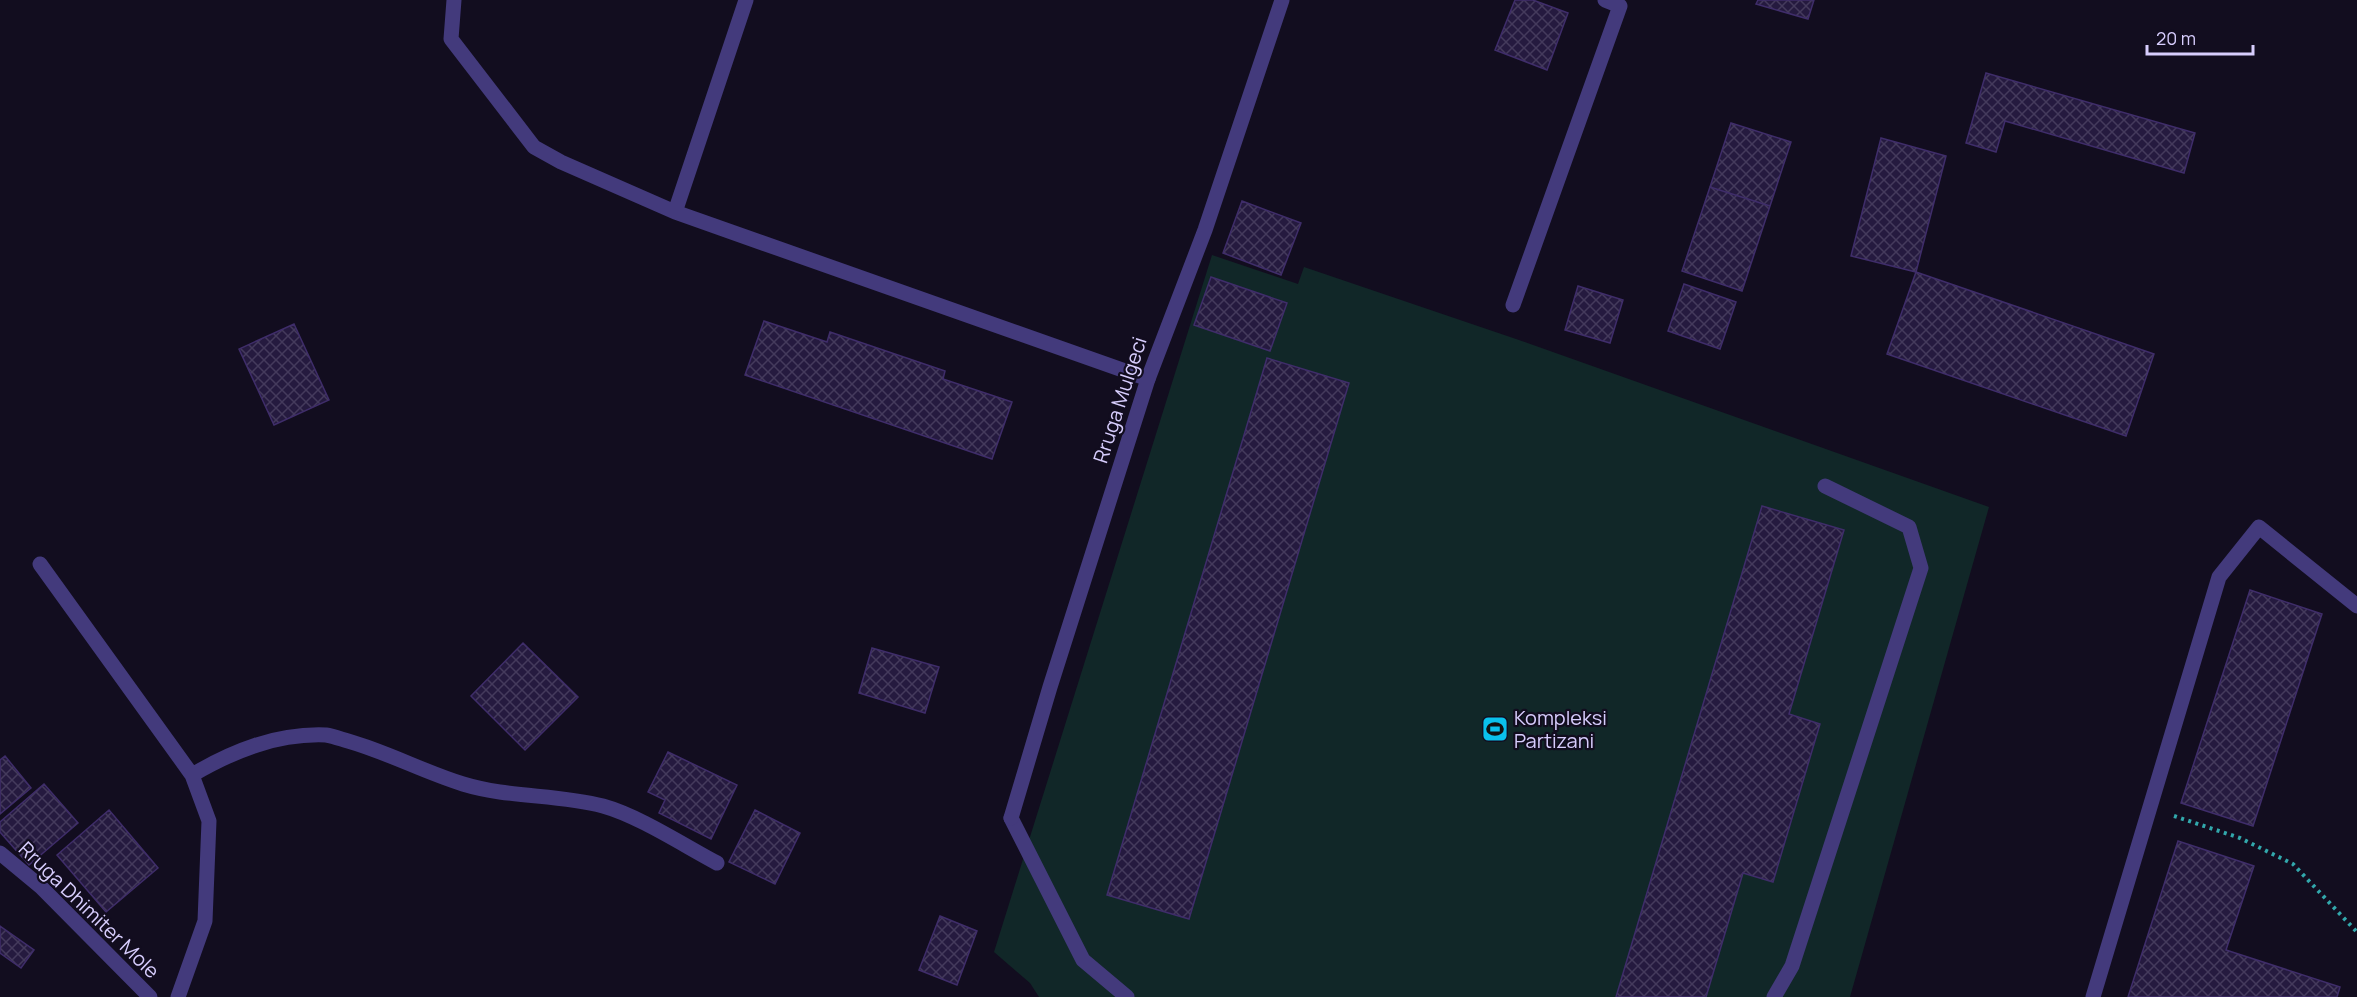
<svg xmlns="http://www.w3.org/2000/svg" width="2357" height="997" font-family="Manrope,sans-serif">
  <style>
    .park { fill: #112728 }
    .building { fill: url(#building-cross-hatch); stroke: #3f2d6a; stroke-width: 1.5 }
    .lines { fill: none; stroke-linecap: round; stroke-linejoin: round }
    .path { stroke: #32a8ac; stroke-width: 4; stroke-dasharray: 3 4.5; stroke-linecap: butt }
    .lane { stroke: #433a7c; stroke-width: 15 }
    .street { stroke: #433a7c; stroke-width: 15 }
    .labels { text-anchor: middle; stroke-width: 4.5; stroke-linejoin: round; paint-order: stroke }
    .street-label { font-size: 20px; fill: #d7cdfd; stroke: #120d1f }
    .poi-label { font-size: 20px; fill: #d7cdfd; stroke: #120d1f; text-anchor: start }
  </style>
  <defs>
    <pattern id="building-cross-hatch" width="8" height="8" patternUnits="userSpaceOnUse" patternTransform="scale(1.5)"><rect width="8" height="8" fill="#251a3f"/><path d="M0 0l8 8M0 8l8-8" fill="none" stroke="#443a5c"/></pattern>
  </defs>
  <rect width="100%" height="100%" fill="#120d1f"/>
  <!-- park -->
  <path class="park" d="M1212,255L1298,284L1304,267L1516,339L1989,507L1850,997H1039L1030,983L994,952Z"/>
  <!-- building -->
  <path class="building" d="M1515,0H1533L1568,13L1547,70L1495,50Z
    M1758,0H1814L1808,19L1756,4Z
    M1986,73L2195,133L2184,173L2005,121L1996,152L1966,143Z
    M1731,123L1791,142L1770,206L1710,187Z
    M1881,138L1946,156L1916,272L1851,256Z
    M1710,187L1770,206L1742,291L1682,271Z
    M1242,201L1301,223L1281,275L1223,253Z
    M1916,272L2154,354L2126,436L1887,354Z
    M1211,277L1287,303L1270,351L1194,325Z
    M1684,284L1736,302L1720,349L1668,331Z
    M1578,286L1623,300L1610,343L1565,330Z
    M764,321L827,342L830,332L945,371L943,379L1012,402L992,459L745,375Z
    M294,324L329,400L274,425L239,349Z
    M1267,358L1349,383L1189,919L1107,895Z
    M1762,506L1844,530L1789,714L1820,724L1773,882L1743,873L1706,997H1616Z
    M2250,590L2322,614L2253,826L2181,803Z
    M523,643L578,697L525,750L471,696Z
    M872,648L939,667L925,713L859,693Z
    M668,752L737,785L711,839L659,813L665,800L648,792Z
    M5,756L31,788L0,814V760Z
    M44,784L78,823L29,865L0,832V822Z
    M109,810L158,868L106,912L57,855Z
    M755,810L800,833L775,884L729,862Z
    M2178,841L2254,866L2226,950L2340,987L2337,997H2128Z
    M940,916L977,931L957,985L919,970Z
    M0,926L34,950L21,968L0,953Z"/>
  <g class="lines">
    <!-- path -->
    <path class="path" d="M2174,816L2240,838L2293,864L2356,931L2357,935"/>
    <!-- lane -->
    <path class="lane" d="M454,0L451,39L534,147L561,162L675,212L1148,379
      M675,212L746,0
      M1513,305L1620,6L1605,0
      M40,564L192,775L209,821L205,921L178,997
      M192,775C233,751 277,733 326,735C333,736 341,739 348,741C387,752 424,772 463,784C509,798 557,794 603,806C639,816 683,845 717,863
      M1011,818L1083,960L1127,997
      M1774,997L1792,966L1921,568L1909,527L1825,486
      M2093,997L2219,577L2259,527L2357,606"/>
    <!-- street -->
    <path class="street" d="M1011,818L1050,687L1148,379L1205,230L1282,0
      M0,853L41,887L150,997"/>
  </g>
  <!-- icons -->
  <defs>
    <symbol id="stadium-square" viewBox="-11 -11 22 22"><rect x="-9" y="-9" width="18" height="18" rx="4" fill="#0ac1ec" stroke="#120d1f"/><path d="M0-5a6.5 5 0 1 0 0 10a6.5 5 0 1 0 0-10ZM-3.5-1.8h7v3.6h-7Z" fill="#111"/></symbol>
  </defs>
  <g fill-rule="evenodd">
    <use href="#stadium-square" x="1480" y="714" width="30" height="30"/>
  </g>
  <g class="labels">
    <!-- street labels -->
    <g class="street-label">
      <text transform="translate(1120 400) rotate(-72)" y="7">Rruga Mulgeci</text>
      <text transform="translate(89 910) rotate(44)" y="7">Rruga Dhimiter Mole</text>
    </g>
    <!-- poi labels -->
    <g class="poi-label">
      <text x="1514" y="725">Kompleksi<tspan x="1514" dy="23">Partizani</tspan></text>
    </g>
  </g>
  <!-- scale -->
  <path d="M2147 45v9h106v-9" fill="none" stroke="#d7cdfd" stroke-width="3"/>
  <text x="2156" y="45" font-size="18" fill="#d7cdfd" stroke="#120d1f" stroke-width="4.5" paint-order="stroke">20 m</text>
</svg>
